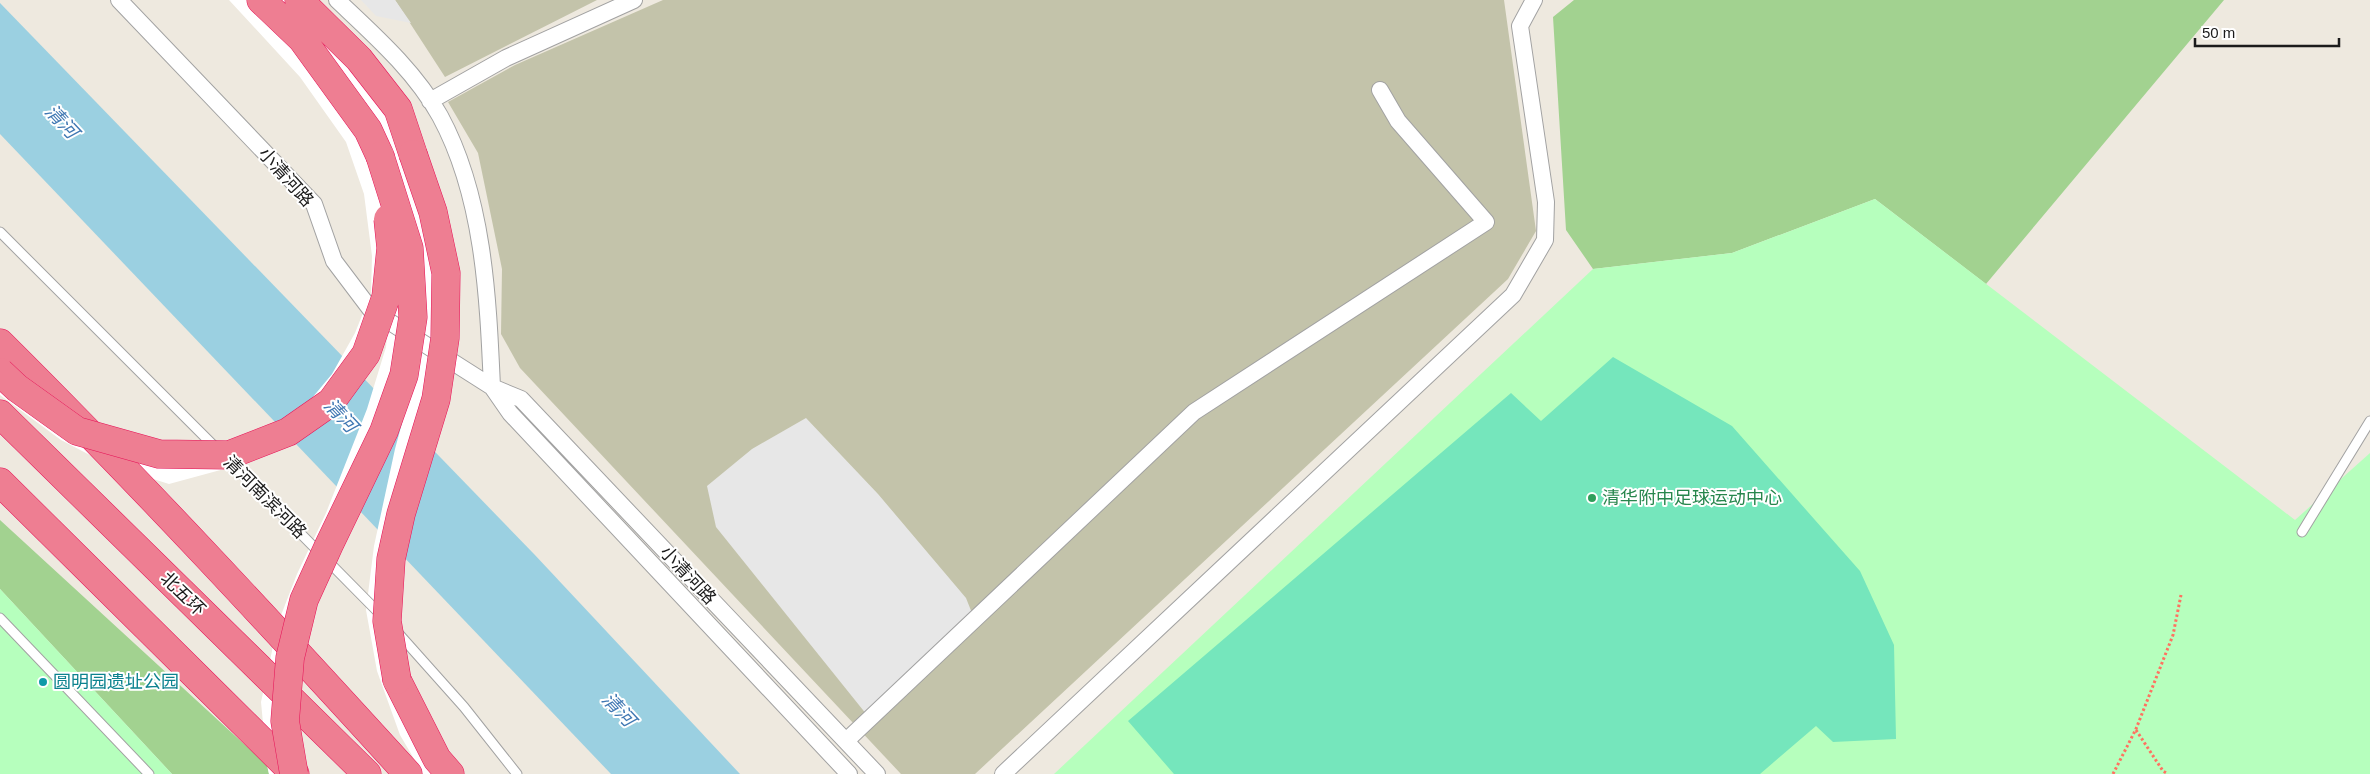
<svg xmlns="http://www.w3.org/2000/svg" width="2370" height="774" font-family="Helvetica,'Noto Sans SC',sans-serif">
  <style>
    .construction { fill: #c3c3aa }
    .forest { fill: #a2d290 }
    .park { fill: #b6ffbd }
    .pitch { fill: #75e6bc }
    .parking { fill: #e7e7e7 }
    .water { fill: #9bd0e1 }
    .pier { fill: #fff }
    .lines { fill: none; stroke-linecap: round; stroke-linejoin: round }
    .lane-casing { stroke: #a2a2a2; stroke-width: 11 }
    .street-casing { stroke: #a2a2a2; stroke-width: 18 }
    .highway-casing { stroke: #e61358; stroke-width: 29 }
    .path { stroke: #ff7260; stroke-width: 3; stroke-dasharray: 2.5 2.5; stroke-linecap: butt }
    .lane { stroke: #fff; stroke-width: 9 }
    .street { stroke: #fff; stroke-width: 16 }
    .highway { stroke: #ee7e92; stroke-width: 28 }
    .highway-bridge-casing { stroke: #e61358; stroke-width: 29; stroke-linecap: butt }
    .highway-bridge { stroke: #ee7e92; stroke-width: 28 }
    .leisure-dot { fill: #2e9e5b; stroke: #fff; stroke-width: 2 }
    .culture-dot { fill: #0f9aa8; stroke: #fff; stroke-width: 2 }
    .labels { text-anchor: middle; stroke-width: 4; stroke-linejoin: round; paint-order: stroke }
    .street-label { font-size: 18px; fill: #1b1b1b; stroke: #fff }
    .leisure-label { font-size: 18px; fill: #27864d; stroke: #fff; text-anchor: start }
    .culture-label { font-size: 18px; fill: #0d838f; stroke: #fff; text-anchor: start }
    .water-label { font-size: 19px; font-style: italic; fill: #4078b3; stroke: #fff }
  </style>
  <rect width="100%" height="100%" fill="#eee9df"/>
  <!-- construction -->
  <path class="construction" d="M395,0H597L445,77Z
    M663,0H1504L1536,231L1508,279L975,774H901L520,368L501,334L502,269L478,153L448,102L515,65Z"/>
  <!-- forest -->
  <path class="forest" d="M1574,0H2224L1986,284L1875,199L1732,253L1593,269L1566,230L1553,17Z
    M0,520L267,765L269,774H172L0,589Z"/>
  <!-- park -->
  <path class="park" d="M1875,199L2295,520L2370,453V774H1054L1593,269L1732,253Z
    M0,589L172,774H0Z"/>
  <!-- pitch -->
  <path class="pitch" d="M1613,357L1732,426L1860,571L1894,645L1896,739L1833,742L1816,726L1760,774H1174L1128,721L1511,393L1541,421Z"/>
  <!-- parking -->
  <path class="parking" d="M361,0H395L411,23L376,16Z
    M806,418L878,494L966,598L976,623L875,725L716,527L707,486L752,449Z"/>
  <!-- water -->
  <path class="water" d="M0,3L534,554L740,774H611L0,134Z"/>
  <!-- pier -->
  <path class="pier" d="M229,0H292L401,128L445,334L396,531V668L459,774H423L400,735L377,671L366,610L374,546L395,449L414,379L297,625L289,774H269L267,765L261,702L278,623L297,574L326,513L367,409L386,347L389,314L288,445L250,462L169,484L109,465L61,440L0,395V357L97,435L205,451L256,433L302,410L332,374L355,333L371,293L372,256L364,194L346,142L300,77Z"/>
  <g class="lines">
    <defs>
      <path id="lane" d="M0,232L217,449
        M228,460L382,616
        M2302,532L2370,421
        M0,618L149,774
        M398,633L464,707L517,774"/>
      <path id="street" d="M119,0L314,204L334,261L371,310L492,387L521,399L877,774
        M337,0C374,35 415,71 440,116C484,197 488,298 492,387
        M430,101L506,58L634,0
        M492,387L510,413L849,774
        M846,741L1194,412L1486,222L1398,121L1380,90
        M1003,774L1513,295L1545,240L1546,202L1520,26L1534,0"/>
      <path id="highway" d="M261,0L302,39L368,130L380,156
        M299,0L359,59L398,109L413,154
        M0,343C140,482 275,628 408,774
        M0,414L367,774
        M0,482L295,774
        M397,680L437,759L450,774"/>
    </defs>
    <!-- lane casing -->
    <use href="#lane" class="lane-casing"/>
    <!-- street casing -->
    <use href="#street" class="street-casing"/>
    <!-- highway casing -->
    <use href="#highway" class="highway-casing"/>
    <!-- path -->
    <path class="path" d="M2136,730L2163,771L2168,774
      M2113,774L2136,729L2173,635L2181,595"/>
    <!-- lane -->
    <use href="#lane" class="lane"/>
    <!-- street -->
    <use href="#street" class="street"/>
    <!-- highway -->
    <use href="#highway" class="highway"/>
    <defs>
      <path id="highway-bridge" d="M0,372L17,388L77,431L159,454L229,455L288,432L331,402L366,354L386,297L391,248L388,219
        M397,680L387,621L391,559L401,514L436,399L445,338L446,273L433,212L413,154
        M294,774L285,721L290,658L304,600L329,545L384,431L404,375L413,317L409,248L380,156"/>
    </defs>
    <!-- highway-bridge casing -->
    <use href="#highway-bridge" class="highway-bridge-casing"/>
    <!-- highway-bridge -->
    <use href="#highway-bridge" class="highway-bridge"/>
  </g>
  <!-- markers -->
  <circle class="leisure-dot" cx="1592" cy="498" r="5"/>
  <circle class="culture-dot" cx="43" cy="682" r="5"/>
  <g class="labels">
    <!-- street labels -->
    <g class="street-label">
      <text transform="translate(286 177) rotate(48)" y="6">小清河路</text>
      <text transform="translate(265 497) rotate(45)" y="6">清河南滨河路</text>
      <text transform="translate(688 575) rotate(47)" y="6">小清河路</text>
      <text transform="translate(183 594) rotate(44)" y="6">北五环</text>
    </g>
    <!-- leisure labels -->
    <g class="leisure-label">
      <text x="1602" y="504">清华附中足球运动中心</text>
    </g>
    <!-- culture labels -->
    <g class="culture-label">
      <text x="53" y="688">圆明园遗址公园</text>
    </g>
    <!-- water labels -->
    <g class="water-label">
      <text transform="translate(62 121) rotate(47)" y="7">清河</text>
      <text transform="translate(341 415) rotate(47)" y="7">清河</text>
      <text transform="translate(619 709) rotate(47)" y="7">清河</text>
    </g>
  </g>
  <!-- scale -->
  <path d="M2195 38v8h144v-8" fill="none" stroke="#1b1b1b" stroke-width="2.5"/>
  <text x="2202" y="38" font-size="15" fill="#1b1b1b" stroke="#ffffff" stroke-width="4" paint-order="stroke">50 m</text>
</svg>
